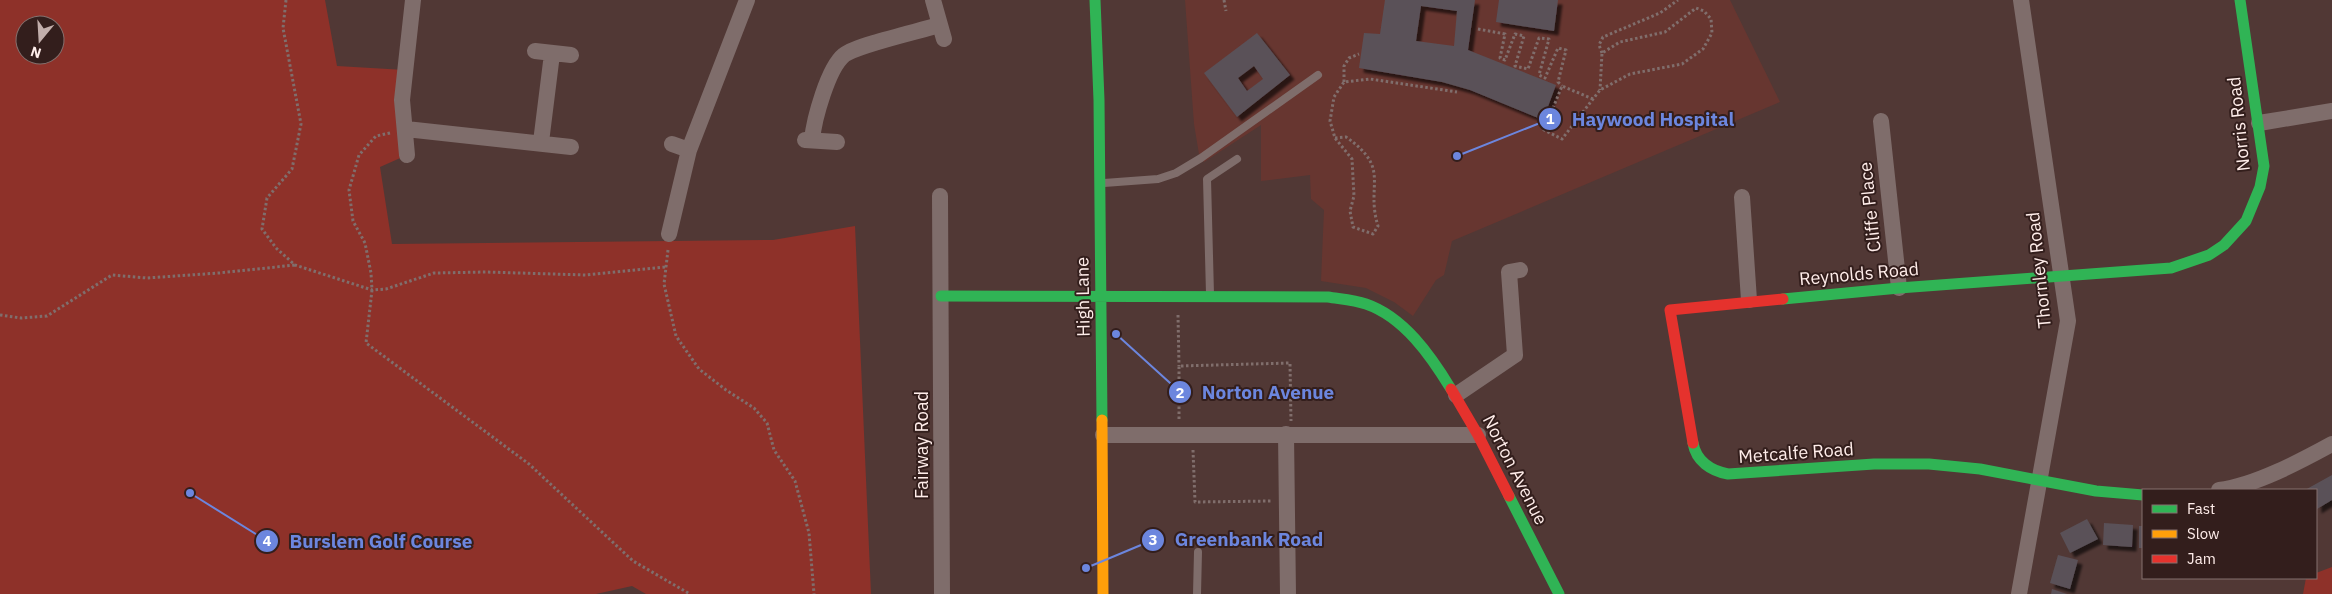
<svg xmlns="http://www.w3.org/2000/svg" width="2332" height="594" font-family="'IBM Plex Sans',sans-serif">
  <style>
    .built { fill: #673630 }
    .green { fill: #8e3129; fill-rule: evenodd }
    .building { fill: #5a5158; fill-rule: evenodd; filter: url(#shadow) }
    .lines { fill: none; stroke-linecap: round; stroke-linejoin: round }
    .path { stroke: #806e6c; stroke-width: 3; stroke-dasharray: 2.5 2.5; stroke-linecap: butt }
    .lane { stroke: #7f6d6b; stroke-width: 8 }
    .street { stroke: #7f6d6b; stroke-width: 16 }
    .fast { stroke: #30b455; stroke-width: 11 }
    .slow { stroke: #ff9f0a; stroke-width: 11 }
    .jam { stroke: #e5322d; stroke-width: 11 }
    .labels { text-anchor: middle; stroke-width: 4; stroke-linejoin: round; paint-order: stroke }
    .street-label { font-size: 18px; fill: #ffedea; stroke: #331e1c }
    .leader { fill: none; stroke: #6c86de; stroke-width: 2 }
    .callout-dot { fill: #6c86de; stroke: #331e1c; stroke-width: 2 }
    .mark-label { font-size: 15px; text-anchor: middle; font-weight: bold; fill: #fff }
    .callout-label { font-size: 19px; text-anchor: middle; font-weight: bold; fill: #6c86de; stroke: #331e1c; stroke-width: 4; stroke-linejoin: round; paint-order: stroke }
  </style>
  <defs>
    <filter id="shadow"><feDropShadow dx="4.5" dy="4.5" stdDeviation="1" flood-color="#0009"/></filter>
  </defs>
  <rect width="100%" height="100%" fill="#513835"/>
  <!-- built -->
  <path class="built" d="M1185,0H1730L1780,102L1452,241L1444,275L1436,280L1413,316L1394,302L1366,288L1321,281L1324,210L1311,199L1310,175L1261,181V125L1204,162L1199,154L1194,124Z"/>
  <!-- green -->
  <path class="green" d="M0,0H325L337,66L405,70L407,155L380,167L392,244L773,240L855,226L871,594H646L632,586L596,594H0ZM25,25H55V55H25Z
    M2332,567V594H2303L2306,578H2316V573Z"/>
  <!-- building -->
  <path class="building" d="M1385,0H1475L1468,50L1556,85L1543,120L1470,90L1442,82L1359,68L1364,33L1380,34ZM1421,6L1457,11L1454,46L1416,41Z
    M1499,0H1558L1554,31L1496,22Z
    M1257,33L1290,75L1237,117L1204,73ZM1254,66L1263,79L1247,91L1238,78Z
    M2332,475V500L2317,509L2316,490H2305Z
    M2087,519L2098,539L2070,553L2060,533Z
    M2104,523L2133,525L2132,547L2103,545Z
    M2139,526H2143V548H2139Z
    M2058,555L2078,560L2070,589L2050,583Z
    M2052,589L2067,594H2051Z"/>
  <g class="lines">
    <!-- path -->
    <path class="path" d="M286,0L283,28L301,124L292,169L267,198L262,229L276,248L295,265L372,290L386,289L434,273L486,272L586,275L665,267
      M1224,0L1226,11
      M1478,29L1505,34L1500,58L1505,60L1515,34L1524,36L1515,66L1528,69L1539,38L1549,39L1539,75L1545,78L1558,48L1566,50L1558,82L1562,86
      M1602,53L1599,45L1603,37L1660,13L1678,0
      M1344,82V66L1349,58L1359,54
      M1593,99L1562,86L1544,130L1562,139L1600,90L1630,74L1682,64L1703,49L1712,33L1711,19L1704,11L1696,8L1665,32L1620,42L1602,53L1600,90
      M390,133L376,136L359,155L349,190L353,221L365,243L371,273L372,290L366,343L529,464L633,561L690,594
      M1335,138L1346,137C1392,169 1365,184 1378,226L1373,234L1353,227L1350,211L1354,196L1352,159L1335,138L1330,121L1334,97L1344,82L1370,79L1457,92
      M668,250L664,284L676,336L699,369L726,390L754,408L767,423L774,450L795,481L809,533L814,594
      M0,315L21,318L47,316L112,275L147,278L219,273L295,265
      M1178,315L1179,366
      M1179,419V366L1290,363L1291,421
      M1193,450L1195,502L1272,501"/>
    <!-- lane -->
    <path class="lane" d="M1104,183L1158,179L1176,173L1201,158L1318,75
      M1210,294L1207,179L1237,159
      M1197,594L1198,552"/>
    <!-- street -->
    <path class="street" d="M933,0L944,39
      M535,51L571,55
      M1881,121L1899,288
      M2259,123L2332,111
      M406,129L571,147
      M805,140L837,142
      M812,140C814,119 828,68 844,55C857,45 920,31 939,25
      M541,142L552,54
      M672,144L689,150
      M407,155L402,100L413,0
      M940,196L942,594
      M1742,197L1749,300
      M669,234L689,150L747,0
      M1456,395L1515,355L1509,272L1520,270
      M1286,434L1288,594
      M1103,435H1478
      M2219,490C2254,486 2301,461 2332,444
      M2019,594L2068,321L2021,0"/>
    <!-- fast -->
    <path class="fast" d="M1095,0L1099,100L1102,420
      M941,296L1328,297C1340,299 1354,300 1366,304C1404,317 1431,356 1451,389
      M1783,299L1899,288L2171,268L2209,255L2224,245L2246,221L2260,187L2264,166L2240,0
      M1693,443C1696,461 1711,471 1728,474L1874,464H1929L1980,469L2096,491L2143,495
      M1509,496L1559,594"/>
    <!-- slow -->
    <path class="slow" d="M1102,420L1103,594"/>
    <!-- jam -->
    <path class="jam" d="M1451,389L1478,435L1509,496
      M1693,443L1670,310L1783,299"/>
  </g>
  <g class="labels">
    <!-- street labels -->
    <g class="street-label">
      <text transform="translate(2239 124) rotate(-96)" y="6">Norris Road</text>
      <text transform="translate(1870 207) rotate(-96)" y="6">Cliffe Place</text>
      <text transform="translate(2039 270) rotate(-96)" y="6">Thornley Road</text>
      <text transform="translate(1859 274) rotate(-5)" y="6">Reynolds Road</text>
      <text transform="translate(1083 297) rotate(-91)" y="6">High Lane</text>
      <text transform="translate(922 445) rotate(-90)" y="6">Fairway Road</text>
      <text transform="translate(1796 453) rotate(-4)" y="6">Metcalfe Road</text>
      <text transform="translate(1515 470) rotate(63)" y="6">Norton Avenue</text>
    </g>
  </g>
  <!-- callouts -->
  <path class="leader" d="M1457 156L1550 119M1116 334L1180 392M1086 568L1153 540M190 493L267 541"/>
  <g class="callout-dot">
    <circle cx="1457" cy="156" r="5"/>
    <circle cx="1116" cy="334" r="5"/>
    <circle cx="1086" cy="568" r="5"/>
    <circle cx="190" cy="493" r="5"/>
    <circle cx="1550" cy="119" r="12"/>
    <circle cx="1180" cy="392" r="12"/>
    <circle cx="1153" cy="540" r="12"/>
    <circle cx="267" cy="541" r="12"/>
  </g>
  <g class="mark-label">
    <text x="1550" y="124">1</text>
    <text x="1180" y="398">2</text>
    <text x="1153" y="545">3</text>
    <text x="267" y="546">4</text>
  </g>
  <g class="callout-label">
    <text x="1653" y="126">Haywood Hospital</text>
    <text x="1268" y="399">Norton Avenue</text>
    <text x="1249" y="546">Greenbank Road</text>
    <text x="381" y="548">Burslem Golf Course</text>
  </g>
  <!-- legend -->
  <rect x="2142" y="489" width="175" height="90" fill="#331e1c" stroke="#85716e"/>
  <rect x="2152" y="505" width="25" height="8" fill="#30b455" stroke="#85716e"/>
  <text x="2187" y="514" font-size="15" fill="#ffedea">Fast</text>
  <rect x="2152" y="530" width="25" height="8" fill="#ff9f0a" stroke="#85716e"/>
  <text x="2187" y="539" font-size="15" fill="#ffedea">Slow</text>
  <rect x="2152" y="555" width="25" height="8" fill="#e5322d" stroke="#85716e"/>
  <text x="2187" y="564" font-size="15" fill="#ffedea">Jam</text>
  <!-- north arrow -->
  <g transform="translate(40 40) rotate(198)"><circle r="24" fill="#331e1c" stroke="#85716e"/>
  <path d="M0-4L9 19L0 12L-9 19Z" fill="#c2aeab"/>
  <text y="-8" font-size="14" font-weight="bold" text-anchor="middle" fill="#ffedea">N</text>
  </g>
</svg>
